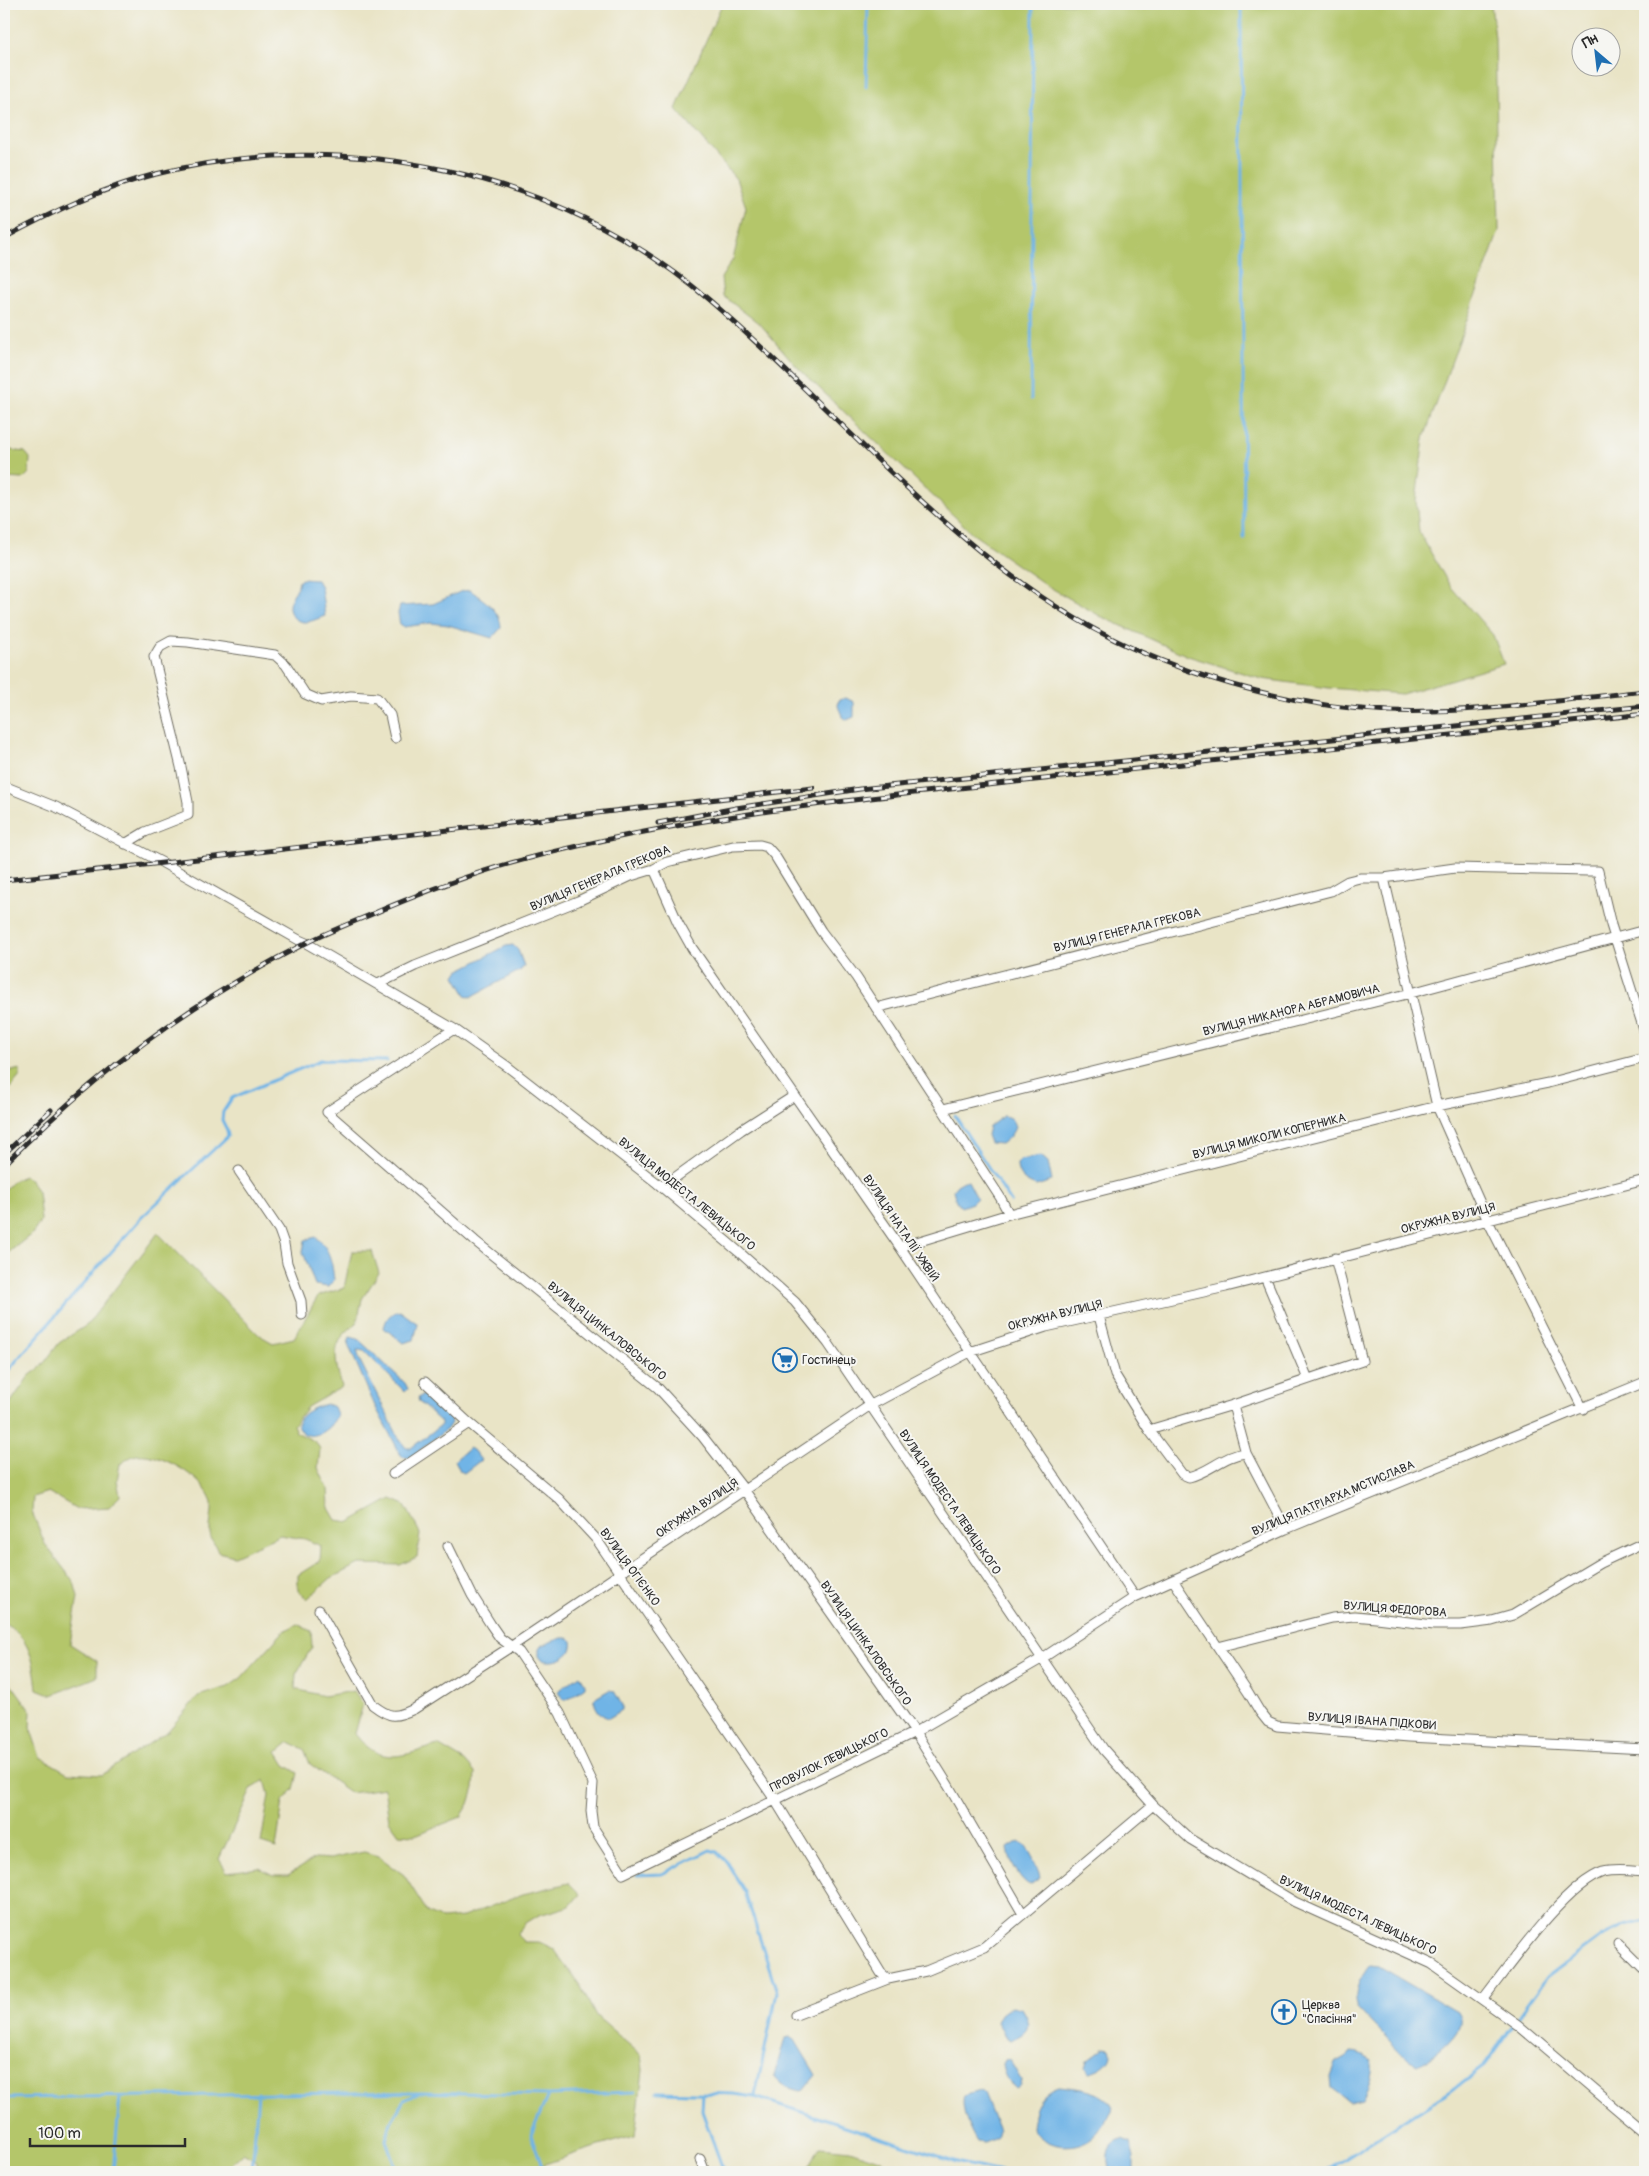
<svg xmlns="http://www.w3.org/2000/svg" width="1649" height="2176" font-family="Pangolin,sans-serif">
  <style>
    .green { fill: #b4c66a; stroke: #70784a }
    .water { fill: #6fb4e6; stroke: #4d7088 }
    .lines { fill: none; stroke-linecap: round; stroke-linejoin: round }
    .stream { stroke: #6fb4e6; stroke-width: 3 }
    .minor-casing { stroke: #6e6c61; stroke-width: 11 }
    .minor { stroke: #fff; stroke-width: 9 }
    .rail-casing { stroke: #2b2b2b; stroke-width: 5 }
    .rail { stroke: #f6f6f2; stroke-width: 3; stroke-dasharray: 9; stroke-linecap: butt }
    .labels { text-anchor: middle; stroke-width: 4; stroke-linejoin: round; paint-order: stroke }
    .street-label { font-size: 12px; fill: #2b2b2b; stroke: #f6f6f2 }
    .poi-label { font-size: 12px; fill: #2b2b2b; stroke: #f6f6f2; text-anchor: start }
  </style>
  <rect width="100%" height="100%" fill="#f6f6f2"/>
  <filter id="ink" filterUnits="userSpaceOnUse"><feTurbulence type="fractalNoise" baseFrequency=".02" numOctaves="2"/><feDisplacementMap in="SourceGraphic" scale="10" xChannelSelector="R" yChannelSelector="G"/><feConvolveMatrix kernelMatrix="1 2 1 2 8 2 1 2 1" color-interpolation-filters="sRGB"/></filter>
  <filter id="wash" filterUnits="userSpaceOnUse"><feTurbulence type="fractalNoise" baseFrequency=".0096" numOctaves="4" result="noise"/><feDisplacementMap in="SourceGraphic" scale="20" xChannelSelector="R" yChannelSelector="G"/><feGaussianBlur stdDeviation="1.12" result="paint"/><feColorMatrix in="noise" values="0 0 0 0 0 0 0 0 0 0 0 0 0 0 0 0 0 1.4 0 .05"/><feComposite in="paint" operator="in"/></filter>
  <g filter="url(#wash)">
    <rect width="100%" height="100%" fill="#e9e4c6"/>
    <!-- green -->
    <path class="green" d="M722,4H1491L1495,38L1499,231L1424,438L1416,500L1419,532L1450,586L1493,635L1504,664L1402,694L1329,688L1262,679L1188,656L1100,616L1046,585L973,534L798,368L761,325L723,296L721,278L733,259L746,207L736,179L676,109Z
      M10,450L25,452L30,458L29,473L23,479L4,478V459Z
      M4,1068L12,1071L20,1069V1076L6,1093L4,1100Z
      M24,1176L31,1180L38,1192L41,1220L33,1233L4,1256V1190L13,1181Z
      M158,1233L259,1335L273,1343L294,1338L318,1296L344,1288L352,1251H372L379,1273L362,1299L357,1323C330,1342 334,1358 342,1387L307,1407L293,1425L296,1432L316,1442L320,1449L318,1468L328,1488L329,1508L336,1520L350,1522L391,1499L405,1505L420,1533L417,1557L400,1565L359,1564L331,1578L307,1599L298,1591V1575L320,1561L321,1546L305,1539L280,1535L234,1556L218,1552C216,1546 211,1540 210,1534C209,1524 213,1513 212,1503C208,1479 155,1448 133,1456C128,1458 124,1462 120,1464L117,1480L120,1496L109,1507L77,1509L48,1492L33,1497L32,1512L45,1544L74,1582L78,1597L70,1644L97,1661V1677L52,1695L37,1689C34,1661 30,1638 4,1623V1412L29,1376L41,1367L59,1343L87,1325Z
      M297,1624L311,1631L312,1647L296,1674L295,1689L324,1696L354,1691L363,1704L355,1734C382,1768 403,1755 438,1745L465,1761L475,1773L474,1788L469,1804L461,1817L415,1835L399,1834L389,1820L384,1788L351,1793L310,1764L304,1749L289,1742L277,1752L285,1765L298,1773L294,1789L283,1801L276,1848L261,1843L269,1795L265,1780L252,1788L219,1859L227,1872L259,1868L273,1875H288L315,1858L330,1859L364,1852L378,1856L404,1875L428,1913L442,1919L463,1917L523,1894L569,1883L580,1894L570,1906L539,1915L526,1923L517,1935L524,1942H539L554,1949L581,1987L595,2015L641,2055L643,2070L635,2136C601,2144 568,2156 534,2168L535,2172H406L391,2170L389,2172H257V2161L243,2153L231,2164L228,2172H4V1679L13,1686L31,1711L30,1727L40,1757L68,1773L102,1775L168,1731L198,1696L228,1687L241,1678L283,1632Z
      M820,2147L850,2150L913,2172H805Z"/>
    <!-- water -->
    <path class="water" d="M302,579L317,580L321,587L325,616C319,618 311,622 305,622C293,622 285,610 291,599C294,592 298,589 299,581Z
      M470,590C482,599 501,610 501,628L492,638L448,625L431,623L404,627L400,625L398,613L400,606L433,604L462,591Z
      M846,698L854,702V717L847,720L842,716L838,706L839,700Z
      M513,945L518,950L524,966L521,970L471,997L466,995L455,976L458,971L506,946Z
      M1003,1116C1011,1117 1013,1120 1015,1127C1012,1135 1008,1139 1001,1144L990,1143L987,1135L989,1127Z
      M1041,1156L1048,1162L1052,1181L1036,1186C1025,1182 1017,1177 1017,1164L1020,1160Z
      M964,1181H968L977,1198L972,1203L961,1207L956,1201L953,1190L957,1185Z
      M316,1237C330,1249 332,1262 334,1280L328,1287L315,1285L303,1252L305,1240Z
      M400,1311L418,1324L414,1340L403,1343L384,1328C386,1319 389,1313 400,1311Z
      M350,1337L358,1339L405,1383L408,1389L405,1392L364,1351L357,1350L360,1361L400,1440L406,1448H411L441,1425V1422L419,1402L418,1398L422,1395L426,1397L450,1418L451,1423L447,1429L410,1458L402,1457L374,1404L348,1344Z
      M326,1404L334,1407L337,1414C332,1431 305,1447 297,1424C302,1411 314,1408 326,1404Z
      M469,1448L473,1450L481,1460L464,1473L460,1471L455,1460Z
      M562,1638H568L572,1641C575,1657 555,1664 542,1660L539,1656V1649L542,1645Z
      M580,1675L585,1684V1687L565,1701L558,1692L560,1689Z
      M609,1690L614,1691L622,1705V1710L609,1718C601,1717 594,1707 594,1699Z
      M1019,1841C1030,1847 1037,1866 1040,1878L1030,1885C1020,1881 1009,1860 1008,1848Z
      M1370,1965L1378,1966L1457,2012C1459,2016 1461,2019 1460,2023C1459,2037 1429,2060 1417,2065L1408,2060L1358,2008C1352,1992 1360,1978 1370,1965Z
      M1012,2006L1021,2008C1032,2026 1030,2032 1010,2040L1005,2036L997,2022L1001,2014Z
      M790,2037L795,2040L816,2075L803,2091C794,2091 778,2084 774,2076L784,2041L786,2038Z
      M1105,2047L1110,2048C1115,2061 1100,2070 1089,2072L1085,2067L1087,2061Z
      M1351,2052C1383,2054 1372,2080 1362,2099L1349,2102L1331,2088L1330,2077L1335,2064L1346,2058Z
      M1009,2059L1021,2080L1020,2085L1016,2088C1007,2083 1003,2073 1002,2064L1004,2060Z
      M1059,2086C1077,2088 1105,2090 1113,2108C1108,2116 1103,2127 1096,2134C1078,2152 1046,2149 1032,2128C1034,2108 1039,2093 1059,2086Z
      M980,2090L984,2093L999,2131L997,2138L985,2143L977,2142C970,2131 960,2109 964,2095Z
      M1122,2139L1130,2142L1134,2158V2172H1110C1106,2157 1106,2144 1122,2139Z"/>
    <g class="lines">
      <!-- stream -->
      <path class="stream" d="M1241,4L1244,539
        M866,87L868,4
        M1031,399L1033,4
        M955,1116L1011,1202
        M4,1375L141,1218L228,1136L227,1130L222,1120L223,1112L232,1098L321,1060L387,1061
        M637,1875L662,1874L710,1850L717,1852L726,1861L745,1892L777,1992L755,2096
        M657,2092L733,2094L755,2097L960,2163L1000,2172
        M703,2093L702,2111L724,2172
        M4,2098L421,2092L548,2095L635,2092
        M113,2172L120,2097
        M252,2172L258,2093
        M397,2172L386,2140L391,2122L404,2100L418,2093
        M544,2172L531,2135L548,2095
        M1324,2172L1334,2166
        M1339,2172L1334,2166L1451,2091L1483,2067L1547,1977L1602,1936L1625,1925L1645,1920"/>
    </g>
  </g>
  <g filter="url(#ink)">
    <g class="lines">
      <defs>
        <path id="minor" d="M4,786L56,807L163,863L299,940L306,943L454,1029L508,1067L657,1183L739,1252L795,1302L828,1343L1104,1750L1153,1805L1190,1839L1295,1902L1432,1964L1518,2025L1645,2133
          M125,844L145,832L188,815V802L181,767L154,657L160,647L171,641L188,642L275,655L286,665L305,694L321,701L351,696L377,698L390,715L395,738
          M654,869L678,923L692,948L900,1247L1135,1597
          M1384,878L1437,1106L1488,1221L1583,1409
          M378,984L415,966L578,901L631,876L654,869L667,862L733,846L760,845L767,847L775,856L821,931L856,977L1000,1197L1009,1214
          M876,1008L1331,891L1348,881L1360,878H1384L1455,868L1589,871H1598L1611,925L1645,1033
          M454,1029L327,1112L475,1241L658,1388L703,1437L745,1491L915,1732L948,1785L1023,1914
          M943,1109L1411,993L1645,930
          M239,1171L279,1230L284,1244L287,1263L301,1301L302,1315
          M662,1187L741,1130L794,1096
          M900,1247L1009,1214L1437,1106L1548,1083L1645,1058
          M1265,1277L1308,1379
          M1099,1316L1115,1375L1149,1430L1233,1405L1246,1453L1286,1529
          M425,1382L469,1423L559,1499L597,1540L775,1800L881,1973L888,1979L926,1971L984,1947L1153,1805
          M1233,1405L1362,1361L1335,1258
          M1149,1430L1182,1474L1189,1477C1210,1472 1224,1455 1246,1453
          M393,1474L469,1423
          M448,1546L472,1595L491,1625L500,1638L519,1652L560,1713L593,1783L591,1811L593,1827L623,1874L915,1732L1041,1659L1135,1597L1286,1529L1645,1382
          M1173,1580L1248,1692L1260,1712L1268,1722L1277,1726L1409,1737L1645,1749
          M319,1610L373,1705C390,1718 395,1718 414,1709L512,1646L869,1406L970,1352L1046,1327L1226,1287L1645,1180
          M1218,1647L1332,1618L1354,1616L1376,1618L1434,1625H1461L1492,1621L1513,1615L1600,1563L1645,1542
          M1618,1943L1645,1970
          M1483,1999C1509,1966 1565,1885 1603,1872C1615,1869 1633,1871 1645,1872
          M796,2015L888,1979
          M700,2159L705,2172"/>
      </defs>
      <!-- minor casing -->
      <use href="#minor" class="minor-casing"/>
      <!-- minor -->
      <use href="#minor" class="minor"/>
      <defs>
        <path id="rail" d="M4,238C52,212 102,188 156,174C345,126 559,171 708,299C841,413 956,561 1115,640C1197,680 1297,707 1389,711C1474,714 1560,700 1645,691
          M658,823L736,808L860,789L1645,706
          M4,880L163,863L813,788
          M4,1154L51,1110
          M4,1165C91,1076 194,1000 306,943C326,933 348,924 370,915C421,893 472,873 526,859C698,813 877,797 1053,778C1251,757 1448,735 1645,714"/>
      </defs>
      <!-- rail casing -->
      <use href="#rail" class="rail-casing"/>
      <!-- rail -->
      <use href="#rail" class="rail"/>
    </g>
  </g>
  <!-- icons -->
  <defs>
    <symbol id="supermarket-ring" viewBox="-11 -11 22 22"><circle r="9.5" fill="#f6f6f2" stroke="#1f6fb2" stroke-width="1.5"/><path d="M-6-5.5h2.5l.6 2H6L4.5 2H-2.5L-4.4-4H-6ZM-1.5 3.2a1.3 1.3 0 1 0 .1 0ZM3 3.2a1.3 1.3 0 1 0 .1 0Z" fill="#1f6fb2"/></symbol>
    <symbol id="church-ring" viewBox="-11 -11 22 22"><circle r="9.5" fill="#f6f6f2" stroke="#1f6fb2" stroke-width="1.5"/><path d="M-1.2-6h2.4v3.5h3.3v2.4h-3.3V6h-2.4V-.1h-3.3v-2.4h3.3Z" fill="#1f6fb2"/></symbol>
  </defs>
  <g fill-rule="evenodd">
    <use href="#supermarket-ring" x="771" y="1346" width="28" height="28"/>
    <use href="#church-ring" x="1270" y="1998" width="28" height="28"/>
  </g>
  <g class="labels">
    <!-- street labels -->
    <g class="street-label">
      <text transform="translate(600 878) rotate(-23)" y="4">ВУЛИЦЯ ГЕНЕРАЛА ГРЕКОВА</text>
      <text transform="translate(1127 930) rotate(-14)" y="4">ВУЛИЦЯ ГЕНЕРАЛА ГРЕКОВА</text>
      <text transform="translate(1291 1010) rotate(-14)" y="4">ВУЛИЦЯ НИКАНОРА АБРАМОВИЧА</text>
      <text transform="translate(1269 1136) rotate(-14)" y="4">ВУЛИЦЯ МИКОЛИ КОПЕРНИКА</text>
      <text transform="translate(687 1194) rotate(39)" y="4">ВУЛИЦЯ МОДЕСТА ЛЕВИЦЬКОГО</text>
      <text transform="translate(1448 1218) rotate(-14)" y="4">ОКРУЖНА ВУЛИЦЯ</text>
      <text transform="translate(901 1228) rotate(56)" y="4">ВУЛИЦЯ НАТАЛІЇ УЖВІЙ</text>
      <text transform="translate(1055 1315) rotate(-14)" y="4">ОКРУЖНА ВУЛИЦЯ</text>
      <text transform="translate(607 1331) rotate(39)" y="4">ВУЛИЦЯ ЦИНКАЛОВСЬКОГО</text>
      <text transform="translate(1333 1498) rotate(-23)" y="4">ВУЛИЦЯ ПАТРІАРХА МСТИСЛАВА</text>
      <text transform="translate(950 1502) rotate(56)" y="4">ВУЛИЦЯ МОДЕСТА ЛЕВИЦЬКОГО</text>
      <text transform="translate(697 1508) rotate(-34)" y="4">ОКРУЖНА ВУЛИЦЯ</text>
      <text transform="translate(630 1567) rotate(54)" y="4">ВУЛИЦЯ ОГІЄНКО</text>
      <text transform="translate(1395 1609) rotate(4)" y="4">ВУЛИЦЯ ФЕДОРОВА</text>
      <text transform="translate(866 1643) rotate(55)" y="4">ВУЛИЦЯ ЦИНКАЛОВСЬКОГО</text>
      <text transform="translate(1372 1721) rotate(4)" y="4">ВУЛИЦЯ ІВАНА ПІДКОВИ</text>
      <text transform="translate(829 1760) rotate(-26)" y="4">ПРОВУЛОК ЛЕВИЦЬКОГО</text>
      <text transform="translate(1358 1915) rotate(25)" y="4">ВУЛИЦЯ МОДЕСТА ЛЕВИЦЬКОГО</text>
    </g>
    <!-- poi labels -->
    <g class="poi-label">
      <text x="802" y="1364">Гостинець</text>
      <text x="1302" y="2009">Церква<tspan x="1302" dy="14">"Спасіння"</tspan></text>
    </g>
  </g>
  <!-- margin -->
  <rect width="1649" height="2176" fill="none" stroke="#f6f6f2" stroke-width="20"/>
  <!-- north arrow -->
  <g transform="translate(1596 52) rotate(332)"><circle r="24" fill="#f6f6f2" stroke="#a5a5a2"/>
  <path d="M0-4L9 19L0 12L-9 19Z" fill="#1f6fb2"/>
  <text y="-8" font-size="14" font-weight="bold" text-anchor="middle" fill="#2b2b2b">Пн</text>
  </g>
  <!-- scale -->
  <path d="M30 2138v8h155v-8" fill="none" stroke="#2b2b2b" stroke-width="2.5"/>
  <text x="38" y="2138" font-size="15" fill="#2b2b2b" stroke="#f6f6f2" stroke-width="4" paint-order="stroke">100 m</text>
</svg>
